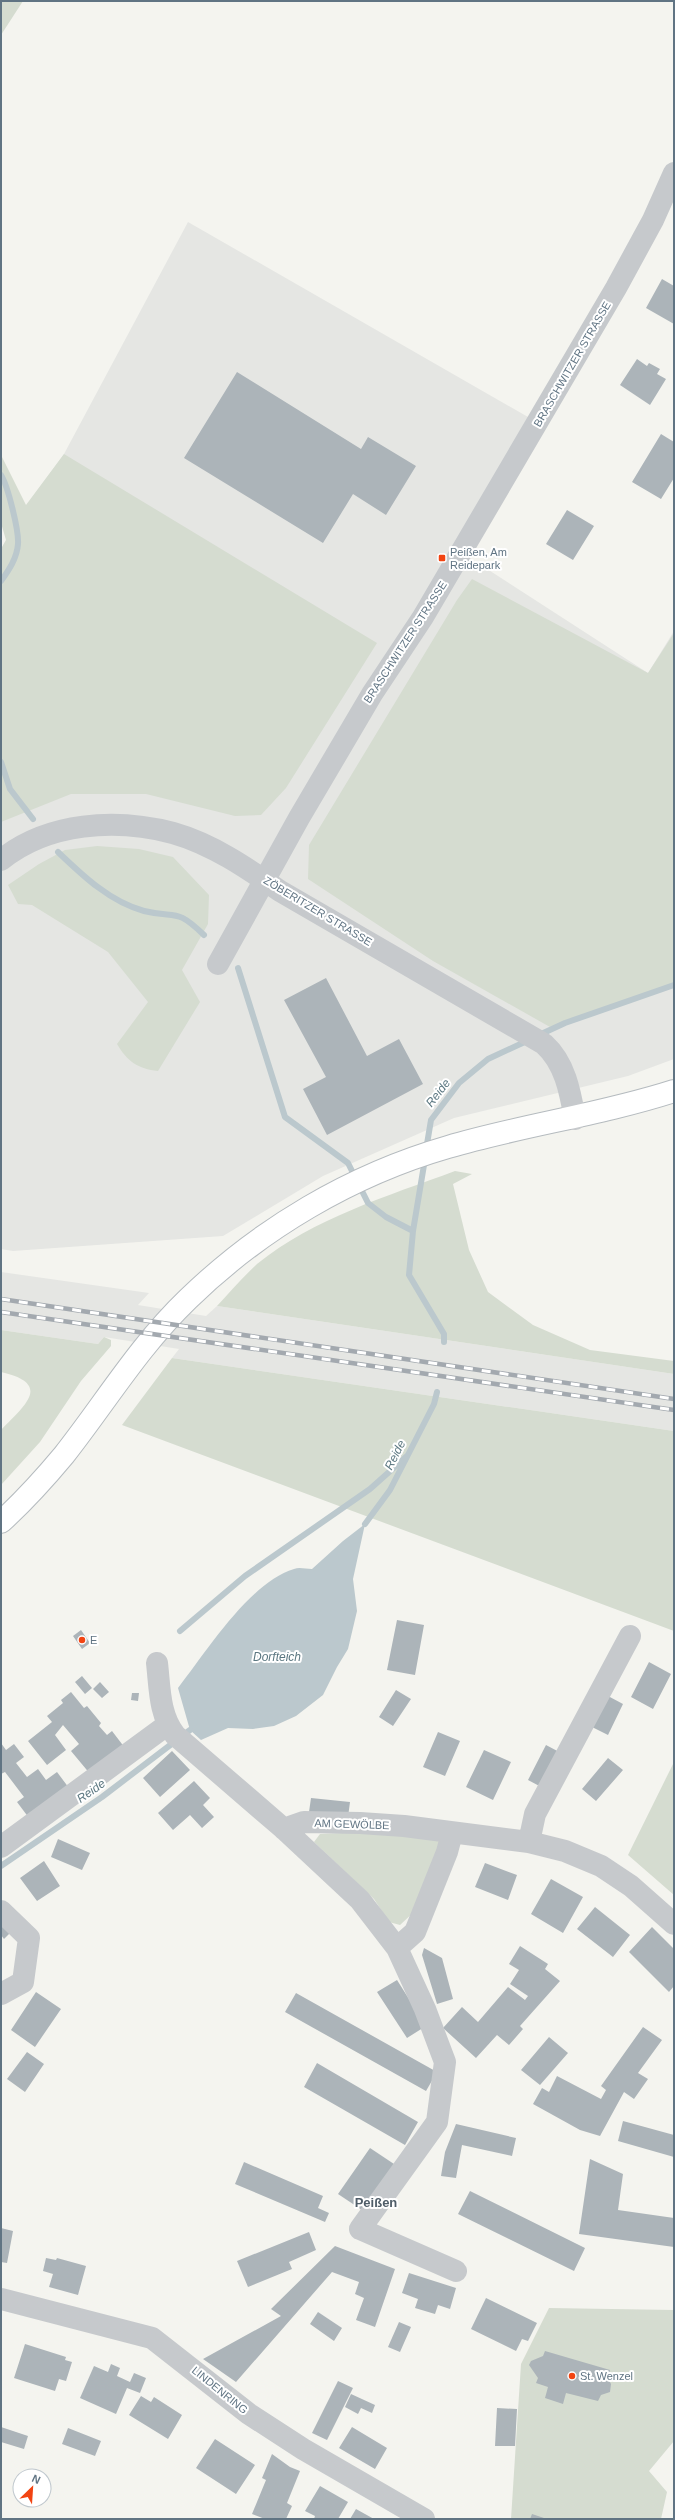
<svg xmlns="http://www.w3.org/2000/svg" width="675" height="2520" font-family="Helvetica,sans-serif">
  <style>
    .built { fill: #e5e6e3 }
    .green { fill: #d5dcd0 }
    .water { fill: #bbc8cd }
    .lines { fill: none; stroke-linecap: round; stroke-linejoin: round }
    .stream { stroke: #bbc8cd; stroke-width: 6 }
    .building { fill: #acb4b9 }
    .secondary-casing { stroke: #b5bbbf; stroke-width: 24 }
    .minor { stroke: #c6c9cc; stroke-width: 22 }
    .secondary { stroke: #fff; stroke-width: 22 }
    .rail-casing { stroke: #a3a9af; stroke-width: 4.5 }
    .rail { stroke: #fff; stroke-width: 3; stroke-dasharray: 9; stroke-linecap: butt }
    .poi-dot { fill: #f24412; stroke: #fff; stroke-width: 1.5 }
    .labels { text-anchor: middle; stroke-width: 4; stroke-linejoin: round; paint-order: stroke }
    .street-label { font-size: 11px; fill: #607483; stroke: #fff }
    .poi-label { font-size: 11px; fill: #607483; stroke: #fff; text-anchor: start }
    .water-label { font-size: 12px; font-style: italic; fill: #5b7781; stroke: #fff }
    .quarter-label { font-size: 13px; font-weight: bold; fill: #4f5d68; stroke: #fff }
  </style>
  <rect width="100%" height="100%" fill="#f4f4ef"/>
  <!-- built -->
  <path class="built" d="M188,222L542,425L470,558L648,673L674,631V1059L628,1076L454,1118L323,1176L223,1236L13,1251L1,1249V549L26,506L64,454Z
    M1,1272L149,1293L138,1305L206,1316L217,1306L674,1374V1431L172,1358L179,1349L104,1337L98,1344L1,1330Z"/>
  <!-- green -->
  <path class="green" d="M1,1H23L1,35Z
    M64,454L377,643L286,788L261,815L235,816L146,794H71L1,822V549L6,540L1,523V455L26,505Z
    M472,579L648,673L674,633V983L550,1027L433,961L308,879L309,845L457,600Z
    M97,846L139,849L173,857L209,895L208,924L182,970L200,1002L158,1071C138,1069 127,1061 117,1044L148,1002L108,952L32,905L18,904L8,885L39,864L65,850Z
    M455,1171L472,1174L453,1184L469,1250L488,1292L533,1325L590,1350L674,1361V1374L217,1306C230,1292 243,1277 257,1264C314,1218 388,1196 455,1171Z
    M1,1330L98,1344L104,1337L111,1340V1346L81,1381L40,1442L1,1485V1430C25,1405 53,1384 1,1372Z
    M172,1358L674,1431V1631L122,1425Z
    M674,1762V1895L628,1855Z
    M366,1832L441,1840L415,1911L400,1925L389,1922L374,1899L314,1842L320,1834Z
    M549,2308L674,2310V2441L649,2471L667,2492L661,2519H511L521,2364Z"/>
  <!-- water -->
  <path class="water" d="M365,1524L353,1579L357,1611L348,1649L337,1667L323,1695L296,1716L274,1726L253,1729L228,1728L201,1740L190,1730L178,1688C207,1651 249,1583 294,1569C299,1567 306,1569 312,1569L343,1541Z"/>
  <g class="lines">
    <!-- stream -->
    <path class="stream" d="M1,475C8,486 19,531 18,544C17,558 9,570 1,581
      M1,762L10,789L33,819
      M58,852C82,875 110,902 144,911C177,919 175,907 204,935
      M238,968L285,1117L348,1163L368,1203L386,1217L413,1231
      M539,1035L565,1023L674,985
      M426,1150L431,1120L459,1083L488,1059L529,1040
      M425,1159L413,1231L409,1275L444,1334V1342
      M365,1524L390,1490L434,1404L437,1392
      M180,1631L245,1576L370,1489L407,1456
      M1,1866L102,1797L190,1730"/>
  </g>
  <!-- building -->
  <path class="building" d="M662,279L674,286V324L646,308Z
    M637,359L647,366L649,363L660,369L657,374L666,379L650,405L620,385Z
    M237,372L361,449L368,437L416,466L386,515L353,494L323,543L184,458Z
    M661,434L674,442V478L661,499L632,482Z
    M567,510L594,526L573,560L546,544Z
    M326,978L367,1056L399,1039L423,1084L327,1135L303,1089L326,1077L284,1000Z
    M397,1620L424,1625L415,1675L387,1670Z
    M81,1630L90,1643L82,1649L73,1636Z
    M649,1662L671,1674L653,1709L631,1697Z
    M82,1676L92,1688L85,1694L75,1682Z
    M100,1682L109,1692L102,1698L93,1689Z
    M396,1690L411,1699L393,1726L379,1717Z
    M71,1692L84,1708L87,1706L101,1723L99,1726L107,1735L112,1731L125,1748L91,1775L71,1751L79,1744L63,1725L55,1735L66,1750L47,1765L28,1741L52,1722L47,1716L63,1703L61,1700Z
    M132,1693H139L138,1701L131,1700Z
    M608,1696L623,1704L608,1735L592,1727Z
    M438,1732L460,1741L445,1776L423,1767Z
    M1,1743L6,1750L14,1744L24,1757L16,1763L27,1777L38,1769L46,1780L57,1772L69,1788L29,1818L17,1802L24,1797L5,1772L1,1774Z
    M546,1745L563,1754L545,1789L528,1780Z
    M484,1750L511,1762L493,1800L466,1787Z
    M172,1751L190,1770L160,1797L143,1778Z
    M608,1758L623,1770L596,1801L582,1789Z
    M194,1781L210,1798L203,1805L214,1817L202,1828L190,1815L173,1830L158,1813Z
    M311,1798L350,1802L348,1817L309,1812Z
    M58,1839L90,1853L82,1870L51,1857Z
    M44,1861L60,1886L37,1901L20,1878Z
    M485,1863L517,1875L508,1900L475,1887Z
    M551,1879L583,1897L563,1933L531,1914Z
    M595,1907L630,1935L613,1957L577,1929Z
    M1,1921L12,1931L4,1939L1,1935Z
    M652,1927L674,1949V1986L669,1992L629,1952Z
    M520,1946L548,1964L545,1969L560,1981L520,2026L523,2029L509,2045L497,2035L476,2058L443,2028L462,2007L478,2022L508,1987L525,2000L528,1996L510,1984L519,1970L509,1964Z
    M424,1948L442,1958L453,1999L437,2004L422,1955Z
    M397,1980L426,2026L407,2038L377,1992Z
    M36,1992L61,2009L35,2047L11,2030Z
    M296,1993L437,2072L426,2091L285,2012Z
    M643,2027L662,2040L638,2073L648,2079L634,2099L624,2092L600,2136L580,2130L533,2104L542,2088L549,2092L557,2076L601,2099L606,2090L601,2086Z
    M549,2037L568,2053L540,2085L521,2070Z
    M27,2052L44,2064L25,2092L7,2079Z
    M317,2063L418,2122L405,2145L304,2087Z
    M623,2121L674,2135V2157L618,2141Z
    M456,2124L516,2138L512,2156L462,2145L456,2178L441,2176L445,2152Z
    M370,2148L397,2166L365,2212L338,2194Z
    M590,2159L623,2174L618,2210L674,2218V2247L579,2234Z
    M244,2162L323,2196L318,2208L329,2213L325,2222L235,2184Z
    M470,2191L585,2248L574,2271L458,2214Z
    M1,2228L13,2231L7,2263L1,2262Z
    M309,2232L316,2250L289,2262L292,2269L248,2287L237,2261Z
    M335,2246L395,2269L375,2327L356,2320L364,2298L355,2294L359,2282L332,2272L236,2382L203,2359L281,2316L271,2309Z
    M46,2258L56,2260L57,2258L86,2266L78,2295L49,2287L53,2274L43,2271Z
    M409,2273L456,2288L450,2309L438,2305L435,2314L415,2308L418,2299L402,2293Z
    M486,2298L537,2323L528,2341L522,2339L516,2351L471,2329Z
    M318,2312L342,2328L334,2341L310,2324Z
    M399,2322L411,2327L400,2352L388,2347Z
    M25,2344L66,2357L65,2360L72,2362L66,2381L59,2379L55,2391L14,2378Z
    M545,2351L610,2370L608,2378L611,2384L610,2392L601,2395L598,2401L566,2393L563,2404L545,2398L548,2387L536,2383L538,2378L529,2365L531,2361L543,2356Z
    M111,2364L120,2368L117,2376L130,2382L134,2373L146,2378L140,2393L127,2388L116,2414L80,2398L94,2366L108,2372Z
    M338,2381L353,2388L327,2440L312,2433Z
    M351,2394L375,2405L372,2413L361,2408L358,2414L345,2407Z
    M141,2396L151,2402L154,2397L182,2415L168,2439L129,2415Z
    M497,2408L517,2409L515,2446H495Z
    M1,2427L28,2436L24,2449L1,2442Z
    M352,2427L387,2448L375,2469L339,2448Z
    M68,2428L101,2441L95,2456L62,2444Z
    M215,2439L255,2465L236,2494L196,2468Z
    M272,2454L290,2467L300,2471L287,2503L292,2506L286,2519H265L252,2514L266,2480L262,2478Z
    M320,2486L348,2502L338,2519H314L315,2516L305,2511Z
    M356,2509L374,2519H350Z
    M532,2514L547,2519H530Z"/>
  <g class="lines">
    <defs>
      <path id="secondary" d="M1,1522C24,1501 44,1479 64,1455C105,1403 139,1346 188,1299C260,1229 351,1175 448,1147C522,1125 600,1115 674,1091"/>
    </defs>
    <!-- secondary casing -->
    <use href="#secondary" class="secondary-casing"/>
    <!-- minor -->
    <path class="minor" d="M1,860C48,822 116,818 173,833C212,844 247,868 280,891L544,1044C565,1063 570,1091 575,1119
      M218,964L299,818L372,694L423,617L616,288L653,220L674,173
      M157,1663C160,1689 159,1714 175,1735L284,1829L360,1900L397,1948L425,2009L445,2062L437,2122L360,2229L456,2271
      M284,1829L304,1822L360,1823L404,1826L529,1842L565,1851L601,1866L631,1886L674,1924
      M529,1842L535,1814L630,1636
      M1,1847L167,1725
      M1,1911L29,1938L23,1982L1,1994
      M397,1948L415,1932L447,1852L452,1833
      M1,2299L152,2338L249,2414L303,2449L424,2519"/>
    <!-- secondary -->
    <use href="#secondary" class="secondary"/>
    <defs>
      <path id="rail" d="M1,1299L674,1399
        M1,1312L674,1410"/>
    </defs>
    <!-- rail casing -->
    <use href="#rail" class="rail-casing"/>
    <!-- rail -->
    <use href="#rail" class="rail"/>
  </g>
  <!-- markers -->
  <g class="poi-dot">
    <rect x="438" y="554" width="8" height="8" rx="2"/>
    <circle cx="82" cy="1640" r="4"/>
    <circle cx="572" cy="2376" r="4"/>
  </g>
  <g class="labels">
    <!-- street labels -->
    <g class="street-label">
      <text transform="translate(572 364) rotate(-60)" y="4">BRASCHWITZER STRASSE</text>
      <text transform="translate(405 642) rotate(-57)" y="4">BRASCHWITZER STRASSE</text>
      <text transform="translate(318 911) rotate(31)" y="4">ZÖBERITZER STRASSE</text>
      <text transform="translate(352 1824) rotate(2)" y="4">AM GEWÖLBE</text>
      <text transform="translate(220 2390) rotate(39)" y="4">LINDENRING</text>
    </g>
    <!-- poi labels -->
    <g class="poi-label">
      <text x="450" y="556">Peißen, Am<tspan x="450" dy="13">Reidepark</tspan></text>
      <text x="90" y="1644">E</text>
      <text x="580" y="2380">St. Wenzel</text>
    </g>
    <!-- water labels -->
    <g class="water-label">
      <text transform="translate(438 1093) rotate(-52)" y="4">Reide</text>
      <text transform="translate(395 1455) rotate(-63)" y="4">Reide</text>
      <text x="277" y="1661">Dorfteich</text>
      <text transform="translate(91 1791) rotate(-35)" y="4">Reide</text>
    </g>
    <!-- quarter labels -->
    <g class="quarter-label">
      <text x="376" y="2207">Peißen</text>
    </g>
  </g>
  <!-- border -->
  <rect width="675" height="2520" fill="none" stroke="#607483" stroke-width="4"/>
  <!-- north arrow -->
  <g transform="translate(32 2488) rotate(25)"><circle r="19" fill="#ffffff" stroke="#bfc7cd"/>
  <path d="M0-3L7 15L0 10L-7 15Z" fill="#f24412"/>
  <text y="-6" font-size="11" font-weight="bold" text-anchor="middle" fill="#607483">N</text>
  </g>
</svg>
